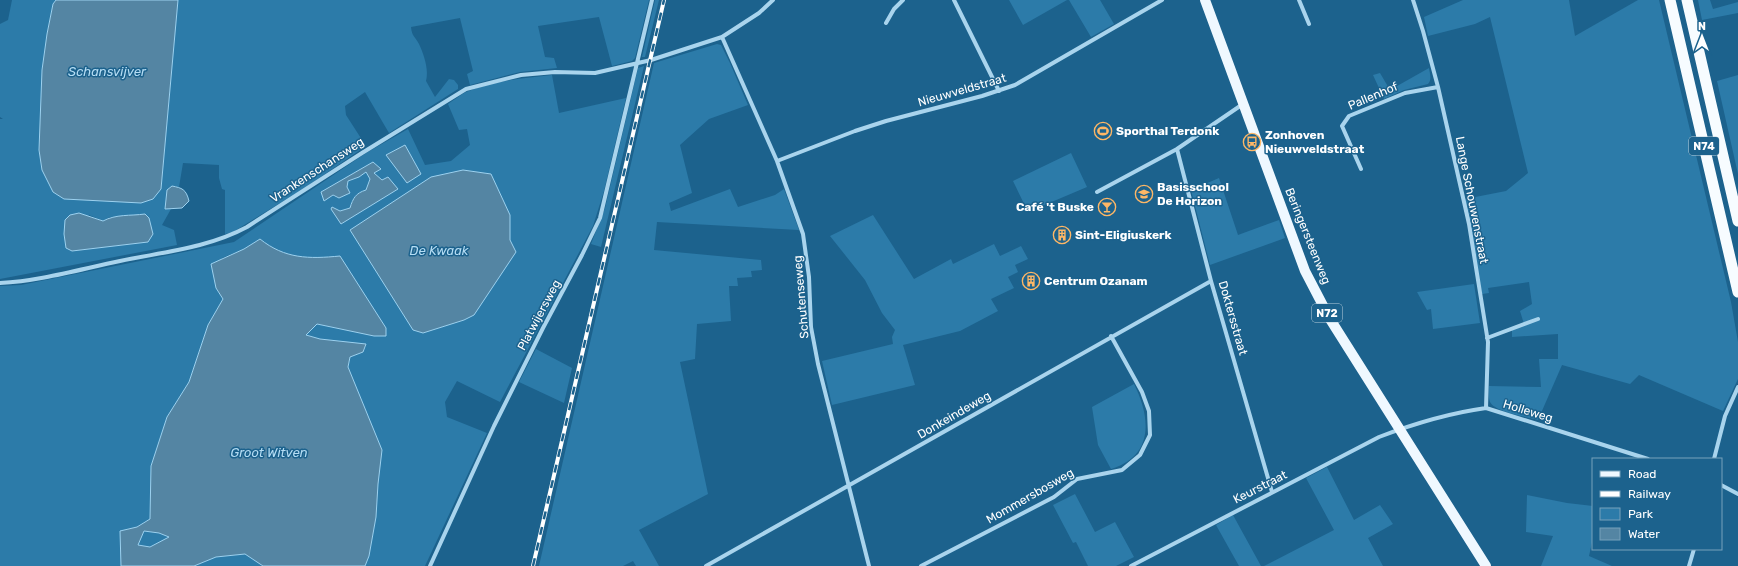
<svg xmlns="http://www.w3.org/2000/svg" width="1738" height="566" font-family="Rubik,sans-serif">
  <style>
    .green { fill: #2c7ba9; fill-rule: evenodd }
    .water { fill: #5485a3; stroke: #9cd1ef; fill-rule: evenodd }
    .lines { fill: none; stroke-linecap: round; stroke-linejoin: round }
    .minor { stroke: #a9d4ed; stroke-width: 4 }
    .primary { stroke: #eff8ff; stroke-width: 10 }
    .trunk { stroke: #f7fcff; stroke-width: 11 }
    .rail-casing { stroke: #fff; stroke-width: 4 }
    .rail { stroke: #1c628d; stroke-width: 2.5; stroke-dasharray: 8; stroke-linecap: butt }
    .labels { text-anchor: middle; stroke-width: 3; stroke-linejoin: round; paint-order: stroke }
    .shield { fill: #1c628d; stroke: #bbd0dd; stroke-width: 1 }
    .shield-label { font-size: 11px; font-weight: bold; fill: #fff }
    .street-label { font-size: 12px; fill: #fff; stroke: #1c628d }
    .poi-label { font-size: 12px; font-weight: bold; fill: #fff; stroke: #1c628d; text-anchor: start }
    .water-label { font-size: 13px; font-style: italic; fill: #b5ddf4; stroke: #1c628d }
  </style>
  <rect width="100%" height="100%" fill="#1c628d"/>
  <!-- green -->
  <path class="green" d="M12,0H56L53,4L47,34L42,70L39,150L42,170L161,189L178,0H649L635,58L632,61L612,66L599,17L538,26L545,57L554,58L557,68L520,72L470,85L467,74L473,71L460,18L411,27C412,37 415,36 419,44C424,55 429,69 426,81L435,97L449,79L454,80L458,85V89L389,133L365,92L345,106L346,115L366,146L303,189L233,232L225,234V190L222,189L219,178V165L183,163L179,187L172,186L167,190L165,209H171L162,225L174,230L177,245L0,279V119H3L0,117V24L8,20ZM89,215L103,221L110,217L127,216L148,242L72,251Z
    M655,0H659L645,57H642Z
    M1009,0H1067L1023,25Z
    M1069,0H1100L1114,24L1091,37Z
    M1463,0H1569L1575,36L1638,0H1659L1731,302L1738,342V379L1723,411L1639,375L1630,384L1562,365L1538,420C1527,417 1495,412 1490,402C1488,397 1489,391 1489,386L1541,387L1539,359H1558V334L1512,337V328L1524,324L1520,311L1532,304L1529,282L1488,288L1489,293L1482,294L1465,199L1506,191L1528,173L1490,17L1475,24L1428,36L1424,17Z
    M1698,0H1710L1713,9L1738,2V13L1702,20Z
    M717,44L721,45L730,63L748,105L709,119L680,145L692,193L669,203L671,211L730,189L738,207L775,195L784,189L799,230L657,222L654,250L761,260L762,270L751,271L752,277L737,278L738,286H729L731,321L697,324L695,359L680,362L708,494L639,530L659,566H636L633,561L623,566H539L654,63Z
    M644,66L601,247L591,244L605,208L638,68Z
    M1429,68C1430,74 1432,80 1428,84L1404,90L1384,99L1373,75L1380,73L1390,90Z
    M552,75L559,113L626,98L604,191L593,226L500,402L457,381L445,402L447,417L487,433L425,566H365L369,556L376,517L378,484L348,367L350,357L363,352L366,345L320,339L306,335L317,324L374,336H386L340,256C309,259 285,259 260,239L244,249L222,258L216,288L223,299L208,325L189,382L167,417L151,466L150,519L137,527L121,531V566H0V286L21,285L234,242L366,153L408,129L425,165L451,161L470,145L467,129L459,130L448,104C454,100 460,95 466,92C493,81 524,78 552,75ZM373,162V173L382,180L342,224L332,207L340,211L350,208C353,198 356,193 366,190L370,179L366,171L359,177L348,181L347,187L350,193L339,198L321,192ZM510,215V240L474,315L464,320L423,333Z
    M1738,75V174L1717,81Z
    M1071,153L1087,187L1028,212L1013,181Z
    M1219,178L1238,235L1279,220L1285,238L1210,265L1191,190Z
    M873,215L914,279L951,259L953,264L994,244L1000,256L1021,246L1028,259L1015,265L1018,272L1008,277L1014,288L991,299L998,311L960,331L903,345L915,385L832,405L822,361L893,344L892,337L895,330L882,313L865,280L830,236Z
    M1474,284L1480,323L1433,329L1431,309L1427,310L1417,292Z
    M536,349L572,368L564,403L519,382Z
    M1134,384C1151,418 1154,456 1111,469L1098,445L1092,407Z
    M1327,467L1354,520L1380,505L1393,524L1368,538L1383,566H1264L1334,530L1306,478Z
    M1075,494L1095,532L1115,522L1134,557L1116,566H1088L1076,542L1073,543L1053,505Z
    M1527,495L1567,503L1593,506V538L1589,556L1612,566H1541L1553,536L1526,532Z
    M1233,515L1261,566H1239L1216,525Z
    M144,531L159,533L170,537L150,547L137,545Z
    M245,554L263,566H194L216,557Z"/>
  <!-- water -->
  <path class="water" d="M56,0H178L161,189L153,199L141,203L64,199L53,192L42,170L39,150L42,70L47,34L53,4Z
    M405,145L421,174L407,183L386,155Z
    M373,162L381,169L374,173L382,180L388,177L398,189L341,224L331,209L332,207L340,211L350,208C353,198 356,193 366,190L370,179L366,172L359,177L348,181L347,187L350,193L339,198L333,195L324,201L321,192Z
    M463,170L491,174L510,215V240L516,252L474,315L464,320L423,333L413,330L350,230L431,177Z
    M172,186C182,188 186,189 189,201L182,208L165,209L167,190Z
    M79,213L103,221C116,214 130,216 145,214L149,218L153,234L148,242L72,251L66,248L64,234L65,220L70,215Z
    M260,239C285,259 309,259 340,256L386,328V336H374L317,324L306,335L320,339L366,344L363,352L350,357L348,367L382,450L378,484L376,517L369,556L365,566H263L245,554L216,557L194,566H121L120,531L137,527L150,519L151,466L167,417L189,382L208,325L223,299L216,288L211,264L244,249ZM144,531L159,533L169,537L150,547L138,545Z"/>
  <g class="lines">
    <!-- minor -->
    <path class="minor" d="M954,0L999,91
      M1299,0L1309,24
      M1413,0L1423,31L1438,87L1469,224L1488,342L1486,408
      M886,23L894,9L903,0
      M722,37L777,161L803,234L809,277L811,327L818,364L869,566
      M1177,149L1211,281L1272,492
      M777,161L855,131L886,121L982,96L1015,85L1162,0
      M1361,169L1342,126L1349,116L1405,93L1438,87
      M1097,192L1177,149L1243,104
      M0,283C40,281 81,269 120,261C163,252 208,248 247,227L362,153L466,89L521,75L555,72L595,73L651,60L722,37L759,13L773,0
      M1487,338L1538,319
      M1714,459L1725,416L1738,387
      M1721,485L1738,494
      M430,566L494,426L543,328L582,255L600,218L652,0
      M706,566L1211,281
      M921,566L1054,497L1077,479L1122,470L1140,455L1150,435L1149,411L1142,392L1111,336
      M1131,566L1379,437C1413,424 1450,413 1486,408L1648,459
      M1689,566L1694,549"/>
    <!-- primary -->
    <path class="primary" d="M1205,0L1305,271L1330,319L1486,566"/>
    <!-- trunk -->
    <path class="trunk" d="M1670,0L1738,292
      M1687,0L1738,221"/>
    <defs>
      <path id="rail" d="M533,566L664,0"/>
    </defs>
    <!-- rail casing -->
    <use href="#rail" class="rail-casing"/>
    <!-- rail -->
    <use href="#rail" class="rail"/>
  </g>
  <!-- icons -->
  <defs>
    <symbol id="stadium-ring" viewBox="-11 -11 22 22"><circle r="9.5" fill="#1c628d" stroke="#feb766" stroke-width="1.5"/><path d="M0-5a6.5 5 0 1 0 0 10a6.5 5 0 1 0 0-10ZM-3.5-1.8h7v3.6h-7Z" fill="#feb766"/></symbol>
    <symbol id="bus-ring" viewBox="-11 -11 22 22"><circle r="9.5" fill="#1c628d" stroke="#feb766" stroke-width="1.5"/><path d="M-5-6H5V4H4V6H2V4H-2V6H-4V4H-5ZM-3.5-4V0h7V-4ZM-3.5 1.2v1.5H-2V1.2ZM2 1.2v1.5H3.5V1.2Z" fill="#feb766"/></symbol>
    <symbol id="school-ring" viewBox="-11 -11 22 22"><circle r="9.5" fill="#1c628d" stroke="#feb766" stroke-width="1.5"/><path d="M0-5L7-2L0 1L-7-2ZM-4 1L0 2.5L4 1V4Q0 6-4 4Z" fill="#feb766"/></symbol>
    <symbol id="bar-ring" viewBox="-11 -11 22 22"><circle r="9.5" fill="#1c628d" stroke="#feb766" stroke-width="1.5"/><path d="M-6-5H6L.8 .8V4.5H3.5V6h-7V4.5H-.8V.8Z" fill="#feb766"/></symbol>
    <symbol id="building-ring" viewBox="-11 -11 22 22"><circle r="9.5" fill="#1c628d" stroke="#feb766" stroke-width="1.5"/><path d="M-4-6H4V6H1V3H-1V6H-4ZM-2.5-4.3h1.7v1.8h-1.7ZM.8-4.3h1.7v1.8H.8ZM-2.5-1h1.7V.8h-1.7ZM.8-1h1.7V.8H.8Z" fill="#feb766"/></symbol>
  </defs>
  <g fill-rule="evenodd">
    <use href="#stadium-ring" x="1093" y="121" width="20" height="20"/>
    <use href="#bus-ring" x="1242" y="132" width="20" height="20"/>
    <use href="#school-ring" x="1134" y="184" width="20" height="20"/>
    <use href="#bar-ring" x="1097" y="197" width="20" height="20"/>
    <use href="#building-ring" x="1052" y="225" width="20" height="20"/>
    <use href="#building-ring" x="1021" y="271" width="20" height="20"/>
  </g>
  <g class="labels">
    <!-- shield labels -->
    <g class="shield">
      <rect x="1689" y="137" width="30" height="18" rx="3"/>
      <rect x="1312" y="304" width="30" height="18" rx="3"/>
    </g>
    <g class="shield-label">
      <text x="1704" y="150">N74</text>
      <text x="1327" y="317">N72</text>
    </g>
    <!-- street labels -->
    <g class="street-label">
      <text transform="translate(962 90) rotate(-16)" y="4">Nieuwveldstraat</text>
      <text transform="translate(1373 96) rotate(-23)" y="4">Pallenhof</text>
      <text transform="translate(317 170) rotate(-33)" y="4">Vrankenschansweg</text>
      <text transform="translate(1472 200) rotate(79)" y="4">Lange Schouwenstraat</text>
      <text transform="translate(1308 236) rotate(68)" y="4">Beringersteenweg</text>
      <text transform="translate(801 297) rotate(-95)" y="4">Schutenseweg</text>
      <text transform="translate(539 315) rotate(-62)" y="4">Platwijersweg</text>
      <text transform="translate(1233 318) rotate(74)" y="4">Doktersstraat</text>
      <text transform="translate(1528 411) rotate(17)" y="4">Holleweg</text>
      <text transform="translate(954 415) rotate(-30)" y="4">Donkeindeweg</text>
      <text transform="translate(1260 487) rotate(-27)" y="4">Keurstraat</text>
      <text transform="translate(1030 496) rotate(-30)" y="4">Mommersbosweg</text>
    </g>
    <!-- poi labels -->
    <g class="poi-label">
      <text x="1116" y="135">Sporthal Terdonk</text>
      <text x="1265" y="139">Zonhoven<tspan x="1265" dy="14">Nieuwveldstraat</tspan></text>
      <text x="1157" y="191">Basisschool<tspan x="1157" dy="14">De Horizon</tspan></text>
      <text x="1094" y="211" text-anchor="end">Café 't Buske</text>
      <text x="1075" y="239">Sint-Eligiuskerk</text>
      <text x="1044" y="285">Centrum Ozanam</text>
    </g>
    <!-- water labels -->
    <g class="water-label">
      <text x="107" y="76">Schansvijver</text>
      <text x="439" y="255">De Kwaak</text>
      <text x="269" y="457">Groot Witven</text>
    </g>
  </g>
  <!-- legend -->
  <rect x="1592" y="458" width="130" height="92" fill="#1c628d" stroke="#77a1bb"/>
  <rect x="1600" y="471" width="20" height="6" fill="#eff8ff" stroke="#77a1bb"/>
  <text x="1628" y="478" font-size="12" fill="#ffffff">Road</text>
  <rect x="1600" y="491" width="20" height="6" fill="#ffffff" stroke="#77a1bb"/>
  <text x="1628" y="498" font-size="12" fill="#ffffff">Railway</text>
  <rect x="1600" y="508" width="20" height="12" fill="#2c7ba9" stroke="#77a1bb"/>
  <text x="1628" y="518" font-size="12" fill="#ffffff">Park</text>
  <rect x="1600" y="528" width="20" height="12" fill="#5485a3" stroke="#77a1bb"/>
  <text x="1628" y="538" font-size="12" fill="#ffffff">Water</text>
  <!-- north arrow -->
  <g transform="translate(1702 36)" stroke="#1c628d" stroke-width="3" paint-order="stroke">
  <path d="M0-3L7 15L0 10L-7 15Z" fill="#ffffff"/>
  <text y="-6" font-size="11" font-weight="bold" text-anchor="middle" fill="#ffffff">N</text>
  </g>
</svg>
